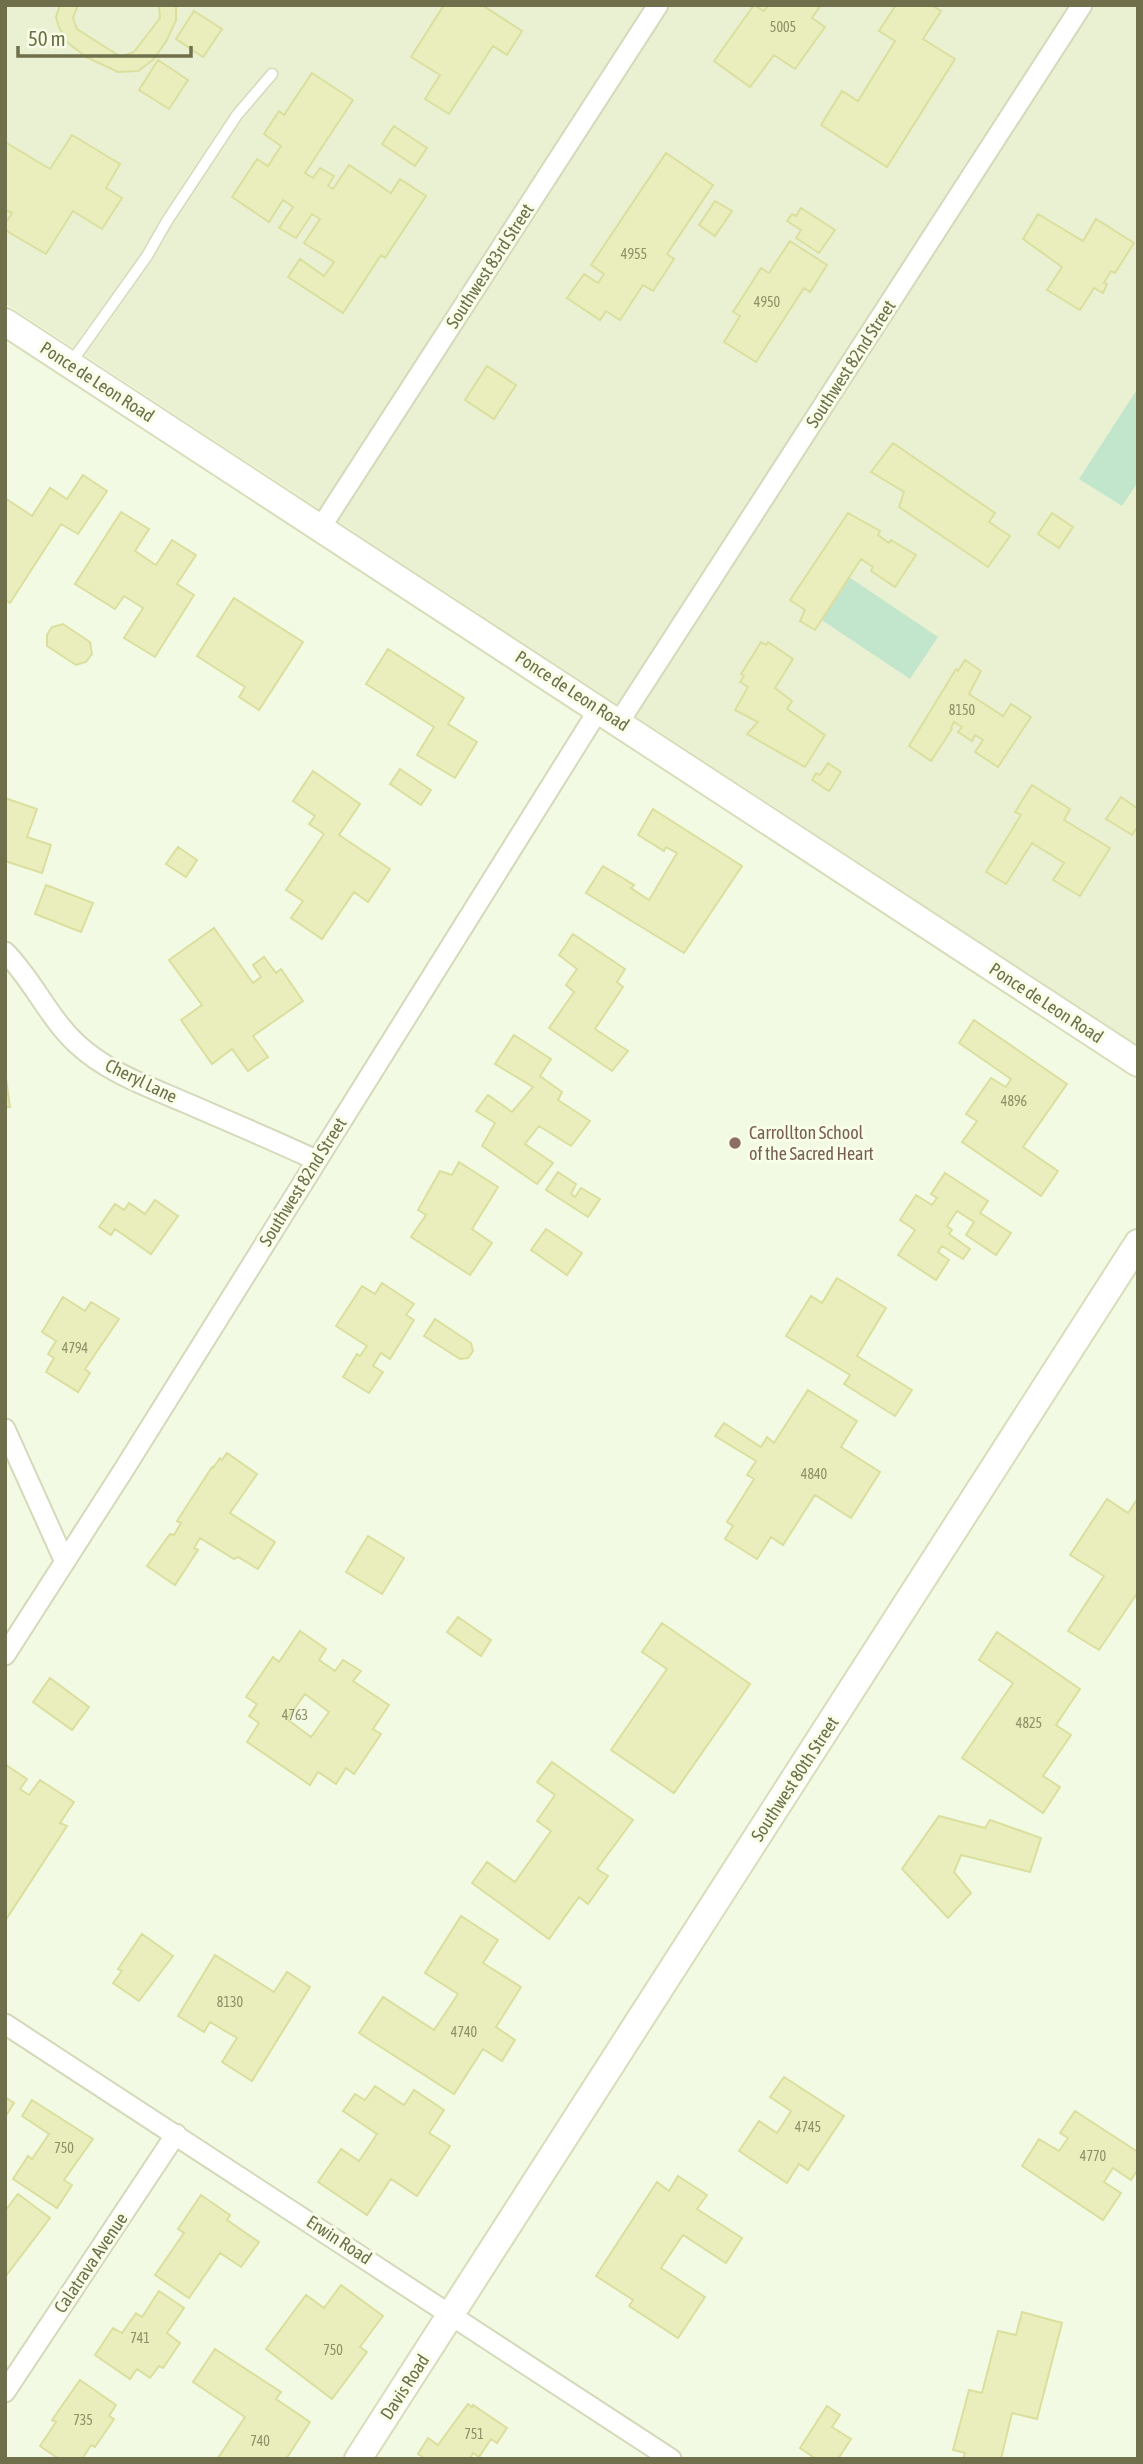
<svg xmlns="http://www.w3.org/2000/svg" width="1143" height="2464" font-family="'Asap Condensed',sans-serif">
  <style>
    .residential { fill: #eaf1d2 }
    .green { fill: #c2e6cc }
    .building { fill: #eaeebc; stroke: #dbdf9e; stroke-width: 2; fill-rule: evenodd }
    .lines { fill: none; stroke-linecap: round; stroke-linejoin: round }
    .lane-casing { stroke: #d4d9ba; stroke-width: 13 }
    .street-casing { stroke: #d4d9ba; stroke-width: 23 }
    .secondary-casing { stroke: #d8ddb9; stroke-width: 30 }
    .lane { stroke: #fff; stroke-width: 10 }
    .street { stroke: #fff; stroke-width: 19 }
    .secondary { stroke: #fff; stroke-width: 26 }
    .education-dot { fill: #8d6e63; stroke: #f8fee8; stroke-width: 2.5 }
    .labels { text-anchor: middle; stroke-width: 6; stroke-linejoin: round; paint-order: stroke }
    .number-label { font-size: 14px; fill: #8e9067 }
    .street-label { font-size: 18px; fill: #6f704b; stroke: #f8fee8 }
    .education-label { font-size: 18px; fill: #785e54; stroke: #f8fee8; text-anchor: start }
  </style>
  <rect width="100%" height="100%" fill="#f3fae3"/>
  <!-- residential -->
  <path class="residential" d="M5,5H1138V1045L5,303Z"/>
  <!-- green -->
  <path class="green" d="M1138,388V482L1122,506L1079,479Z
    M849,577L938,637L910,679L820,619Z"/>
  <!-- building -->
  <path class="building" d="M60,5H78L73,18L77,29L121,57L134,52L160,18L159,5H176V20L167,40L153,60L138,71L118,72L86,57L67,42L59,27L56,17Z
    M444,5H482L522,31L507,55L493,46L449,114L425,99L440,75L411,57Z
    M754,5L764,11L768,5H821L812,18L825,27L795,69L774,55L750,87L714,61Z
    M896,5H931L941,11L923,39L955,59L887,167L821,125L842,91L858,101L895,41L879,31Z
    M194,11L222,29L203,57L176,39Z
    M158,60L188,80L169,109L139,90Z
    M312,73L353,100L305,173L313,178L320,168L334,176L328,186L333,189L349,165L391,193L400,179L426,196L385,258L381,255L343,313L288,277L300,259L324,276L334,262L304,243L320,219L312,214L296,238L279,228L293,207L283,200L269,222L232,197L257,159L268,166L281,146L264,134L279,111L284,115Z
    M394,126L427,148L415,166L382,144Z
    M72,135L120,164L106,188L122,198L102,229L73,211L46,254L5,230V224L12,213L5,210V142L50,169Z
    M666,153L713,185L667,254L674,259L653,291L643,285L620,320L606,311L600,320L567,298L584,274L598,283L604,274L591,265Z
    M715,201L732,211L715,236L699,225Z
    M801,208L835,230L819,253L796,238L801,230L787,221L792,214L796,216Z
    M1038,214L1083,241L1096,219L1134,243L1115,273L1111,271L1104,283L1107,284L1103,293L1094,288L1080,310L1047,290L1062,267L1023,239Z
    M790,241L827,265L810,292L804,288L756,362L724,342L740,316L733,312L761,268L769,273Z
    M487,366L516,385L494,419L465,400Z
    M893,443L995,513L989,522L1010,536L988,567L899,507L904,492L871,472Z
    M83,475L107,491L78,534L61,524L10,603L5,600V498L32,516L50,488L67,499Z
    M121,512L149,529L135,551L156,565L172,540L196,555L177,584L194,595L155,657L124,638L143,608L124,596L115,609L75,584Z
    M848,513L880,531L878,535L889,543L891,540L916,555L895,587L871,571L873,567L861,559L815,630L800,621L805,610L790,600Z
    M1052,513L1073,527L1059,548L1038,534Z
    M234,598L303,642L259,710L239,697L245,687L197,656Z
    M63,624L90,642L92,654L86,662L76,665L47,646V635L52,627Z
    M761,642L766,645L768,642L793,659L775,688L792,701L787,709L825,735L805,767L747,734L758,722L735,710L748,687L740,682L744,676L741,674Z
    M388,649L464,698L448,724L477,742L455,778L417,755L434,727L366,684Z
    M965,660L981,671L969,694L1003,716L1011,704L1031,717L998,767L975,752L983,740L975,735L972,741L958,732L962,727L954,722L951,728L952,729L931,761L909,746L956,669L958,671Z
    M828,763L841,772L829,791L812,780L816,773L820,775Z
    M400,769L431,790L421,805L390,784Z
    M313,771L360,804L339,835L390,869L368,902L354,892L322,939L291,918L303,901L286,890L324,834L309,824L315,816L293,801Z
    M1032,785L1070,809L1064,820L1110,848L1080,896L1053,880L1064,863L1032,843L1006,884L986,872L1021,815L1015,812Z
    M1121,797L1138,809V826L1132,835L1106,819Z
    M5,798L37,809L27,837L51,845L42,873L5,861Z
    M653,809L742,866L684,953L586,893L603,866L634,885L631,888L649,900L677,853L666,847L664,851L638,835Z
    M178,847L197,860L186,877L166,864Z
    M46,885L93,903L81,932L35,914Z
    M214,928L253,983L261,977L253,965L264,957L276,973L281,969L303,1001L253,1036L268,1057L248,1071L232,1049L212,1064L181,1020L202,1005L169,960Z
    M573,934L625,969L617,982L623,987L595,1029L628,1051L612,1071L549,1028L574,992L566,985L577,969L559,955Z
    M974,1020L1067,1084L1023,1147L1058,1171L1041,1196L962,1142L977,1121L966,1114L991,1078L1006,1087L1011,1079L959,1043Z
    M514,1035L551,1059L540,1076L562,1092L558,1100L590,1121L571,1146L539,1126L525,1144L553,1163L537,1184L482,1146L495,1123L476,1111L488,1095L512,1112L533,1087L495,1064Z
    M5,1071L10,1107H5Z
    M459,1162L498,1187L472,1229L492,1243L470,1275L411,1237L426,1215L418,1210L440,1171L452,1175Z
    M558,1172L576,1184L571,1194L575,1197L581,1188L600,1199L588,1217L546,1190Z
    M945,1173L988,1201L980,1213L1011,1233L996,1255L966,1235L974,1222L957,1211L947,1226L952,1230L949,1234L970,1249L963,1259L942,1246L938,1252L949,1260L936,1280L898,1255L915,1230L900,1220L916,1195L932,1205L937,1198L931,1194Z
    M155,1200L178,1216L151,1254L115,1229L111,1235L99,1227L115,1204L124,1210L129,1203L145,1214Z
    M546,1229L582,1253L567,1275L531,1250Z
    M837,1278L886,1308L857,1356L912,1390L895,1416L844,1384L850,1375L786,1336L811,1296L822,1303Z
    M382,1283L414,1304L406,1315L414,1320L390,1359L381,1353L373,1366L383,1372L369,1393L343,1377L357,1354L360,1356L367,1346L336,1326L362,1286L375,1294Z
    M63,1297L85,1311L91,1302L119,1319L85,1369L90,1373L78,1392L46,1372L54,1358L48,1354L56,1341L42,1332Z
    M435,1319L471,1343L473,1351L468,1358L460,1359L424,1336Z
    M808,1390L857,1421L841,1447L880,1472L851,1518L815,1495L783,1545L771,1537L757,1559L725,1539L733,1526L727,1522L754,1479L747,1475L756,1461L715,1436L724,1423L761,1447L767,1437L774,1443Z
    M227,1453L257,1474L230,1513L275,1542L258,1569L238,1557L234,1559L200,1538L194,1548L198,1550L175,1585L147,1566L170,1534L174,1535L181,1523L177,1521L212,1467L213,1468L220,1458L222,1460Z
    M1138,1498V1592L1099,1650L1068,1631L1104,1576L1070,1555L1107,1499L1128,1513Z
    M368,1536L404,1558L382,1594L346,1572Z
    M458,1617L491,1640L481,1656L447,1632Z
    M662,1623L750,1684L674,1793L611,1750L667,1669L642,1652Z
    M300,1631L326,1649L319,1660L335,1671L343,1660L361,1671L353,1681L389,1705L373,1729L381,1734L354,1774L346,1768L336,1784L318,1772L310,1785L247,1742L259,1723L249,1716L257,1704L246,1697L273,1657L279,1662ZM305,1694L329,1712L311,1737L287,1719Z
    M997,1632L1080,1689L1056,1725L1071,1735L1043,1776L1060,1787L1043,1813L962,1758L1013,1683L979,1660Z
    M50,1678L89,1707L72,1730L33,1702Z
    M552,1762L633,1820L597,1869L608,1876L588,1904L579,1897L549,1939L472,1883L487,1862L515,1882L551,1831L537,1821L555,1795L537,1782Z
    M6,1765L27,1779L20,1789L29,1795L40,1780L74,1802L60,1823L67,1826L5,1921Z
    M939,1816L985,1828L990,1820L1041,1838L1030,1872L961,1855L954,1872L971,1893L948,1918L902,1869Z
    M461,1916L498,1940L483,1963L521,1987L496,2027L515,2040L502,2061L483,2049L454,2094L359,2033L383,1997L434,2030L458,1994L425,1973Z
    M142,1934L173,1956L139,2001L113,1983L122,1971L118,1969Z
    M215,1955L274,1992L287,1972L310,1987L252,2081L222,2062L237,2038L210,2022L204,2032L178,2016Z
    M784,2077L844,2116L808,2170L799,2164L787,2183L739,2151L759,2121L777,2133L791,2111L770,2097Z
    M375,2086L404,2105L414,2090L444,2110L429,2133L450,2146L417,2196L391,2179L367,2215L318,2182L341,2149L359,2161L377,2134L343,2111L355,2094L365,2100Z
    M5,2097L14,2103L5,2117Z
    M32,2100L93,2139L64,2180L72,2185L57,2208L13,2179L28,2156L32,2159L49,2134L22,2116Z
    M1075,2111L1138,2152V2169L1131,2180L1113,2168L1104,2182L1121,2193L1103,2220L1022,2166L1039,2139L1059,2151L1068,2138L1060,2133Z
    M678,2176L707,2195L697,2209L742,2238L726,2263L683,2235L661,2268L705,2297L678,2338L629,2306L633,2300L596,2276L657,2182L669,2191Z
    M18,2194L50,2218L5,2277V2211Z
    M201,2195L230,2215L227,2220L259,2242L241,2267L220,2253L189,2298L155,2275L184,2233L178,2229Z
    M341,2285L383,2316L360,2347L367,2352L332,2399L266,2349L306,2295L324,2308Z
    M159,2291L184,2308L167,2333L180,2343L163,2368L159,2366L150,2378L137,2369L130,2379L95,2355L113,2328L122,2333L136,2313L142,2317Z
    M1022,2312L1062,2323L1037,2419L1012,2413L1001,2459H963L965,2453L953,2450L969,2390L982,2393L998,2331L1016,2335Z
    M215,2349L281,2392L276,2399L310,2422L286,2459L218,2458L245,2417L193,2382Z
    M80,2380L116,2405L109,2416L114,2419L95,2447L91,2445L82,2459H59L40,2446L56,2422L52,2420Z
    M468,2404L472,2407L473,2405L507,2428L497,2443L491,2439L479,2457L473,2453L470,2459H426L418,2454L428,2438L438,2445Z
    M827,2406L840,2415L832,2427L851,2439L838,2459H816L800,2448Z"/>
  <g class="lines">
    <defs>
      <path id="lane" d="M70,364L147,256L167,221L237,115L272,74"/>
      <path id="street" d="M321,527L658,5
        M619,722L1082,5
        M5,952C33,980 48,1017 77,1044C107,1072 147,1086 184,1102C228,1121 273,1140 316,1160
        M5,1429L65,1562
        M5,1655L123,1471L599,709
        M5,2024L671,2459
        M5,2392L176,2134"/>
      <path id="secondary" d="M5,322L1138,1063
        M358,2459L1138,1243"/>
    </defs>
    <!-- lane casing -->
    <use href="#lane" class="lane-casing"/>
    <!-- street casing -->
    <use href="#street" class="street-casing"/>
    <!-- secondary casing -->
    <use href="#secondary" class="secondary-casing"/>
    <!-- lane -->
    <use href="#lane" class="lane"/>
    <!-- street -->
    <use href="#street" class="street"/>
    <!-- secondary -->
    <use href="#secondary" class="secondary"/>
  </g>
  <!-- markers -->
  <circle class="education-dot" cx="735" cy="1143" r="7"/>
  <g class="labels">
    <!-- number labels -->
    <g class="number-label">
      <text x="783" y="32">5005</text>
      <text x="634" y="259">4955</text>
      <text x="767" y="307">4950</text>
      <text x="962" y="715">8150</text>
      <text x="1014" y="1106">4896</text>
      <text x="75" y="1353">4794</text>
      <text x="814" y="1479">4840</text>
      <text x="295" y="1720">4763</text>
      <text x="1029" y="1728">4825</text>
      <text x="230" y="2007">8130</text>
      <text x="464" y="2037">4740</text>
      <text x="808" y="2132">4745</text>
      <text x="64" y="2153">750</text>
      <text x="1093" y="2161">4770</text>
      <text x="140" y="2343">741</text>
      <text x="333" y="2355">750</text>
      <text x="83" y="2425">735</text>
      <text x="474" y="2439">751</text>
      <text x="260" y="2446">740</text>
    </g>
    <!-- street labels -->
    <g class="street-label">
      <text transform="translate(490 266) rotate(-57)" y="6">Southwest 83rd Street</text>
      <text transform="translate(851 364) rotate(-57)" y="6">Southwest 82nd Street</text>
      <text transform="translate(97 382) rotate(33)" y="6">Ponce de Leon Road</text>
      <text transform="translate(572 691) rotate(33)" y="6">Ponce de Leon Road</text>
      <text transform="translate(1046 1003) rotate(33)" y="6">Ponce de Leon Road</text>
      <text transform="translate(141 1081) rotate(26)" y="6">Cheryl Lane</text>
      <text transform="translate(303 1182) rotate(-58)" y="6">Southwest 82nd Street</text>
      <text transform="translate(795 1779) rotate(-57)" y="6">Southwest 80th Street</text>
      <text transform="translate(339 2240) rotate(33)" y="6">Erwin Road</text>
      <text transform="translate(91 2263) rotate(-56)" y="6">Calatrava Avenue</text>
      <text transform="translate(405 2387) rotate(-57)" y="6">Davis Road</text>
    </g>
    <!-- education labels -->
    <g class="education-label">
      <text x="749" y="1139">Carrollton School<tspan x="749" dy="21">of the Sacred Heart</tspan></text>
    </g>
  </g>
  <!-- border -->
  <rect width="1143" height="2464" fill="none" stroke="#6f704b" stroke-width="14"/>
  <!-- scale -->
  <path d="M18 46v10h173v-10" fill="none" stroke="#6f704b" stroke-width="3.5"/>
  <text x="28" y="46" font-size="21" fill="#6f704b" stroke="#f8fee8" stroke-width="5" paint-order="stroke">50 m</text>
</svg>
